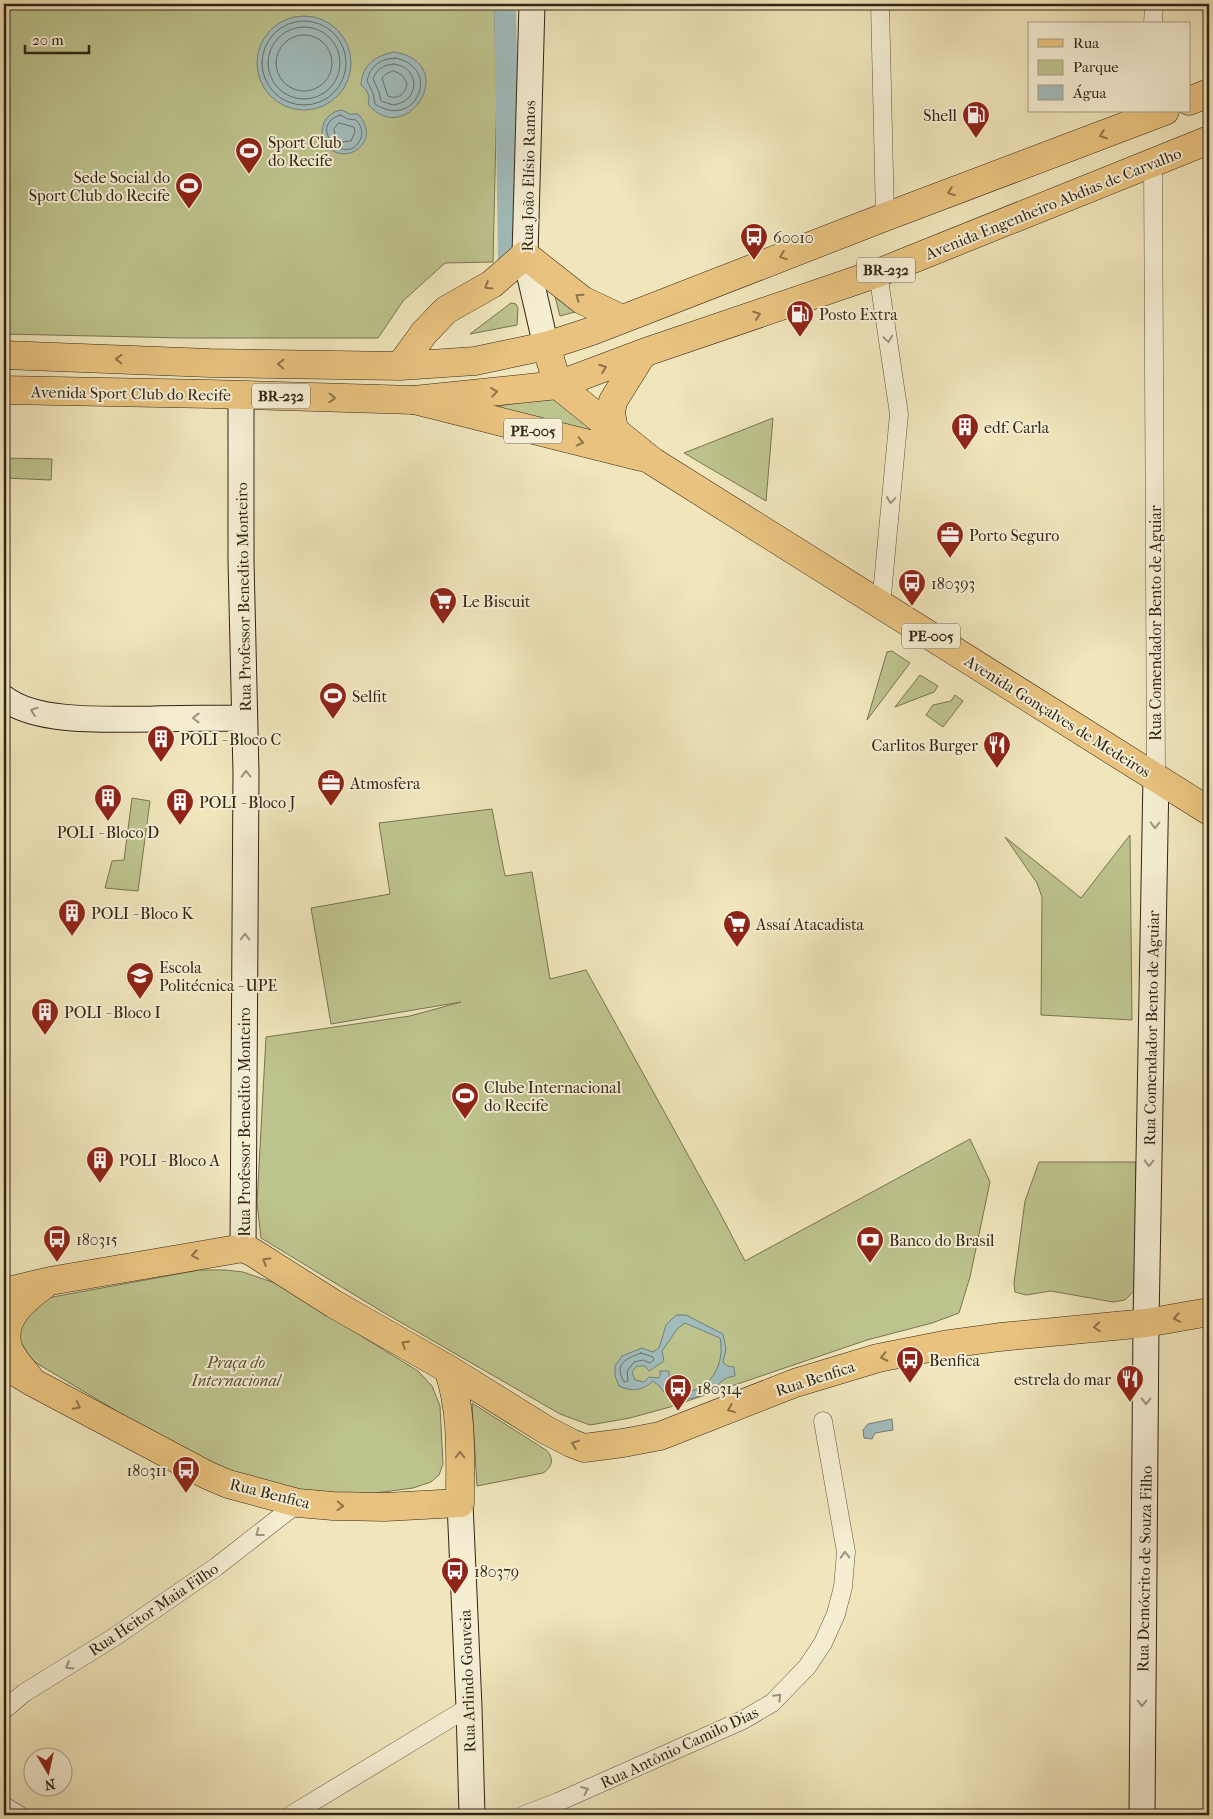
<svg xmlns="http://www.w3.org/2000/svg" width="1213" height="1819" font-family="'IM FELL French Canon',serif">
  <style>
    .green { fill: #bdc38d; stroke: #787452 }
    .water { fill: #a1bcbc; stroke: #757f7a; fill-rule: evenodd }
    .lines { fill: none; stroke-linecap: round; stroke-linejoin: round }
    .shore { stroke: #6a7069; stroke-width: 1 }
    .canal { stroke: #a1bcbc; stroke-width: 22 }
    .street-casing { stroke: #62543f; stroke-width: 19 }
    .secondary-casing { stroke: #322416; stroke-width: 27 }
    .primary-casing { stroke: #322416; stroke-width: 29 }
    .highway-casing { stroke: #322416; stroke-width: 29 }
    .street { stroke: #f5eed3; stroke-width: 18 }
    .secondary { stroke: #f5eed3; stroke-width: 25 }
    .primary { stroke: #e8c27e; stroke-width: 28 }
    .highway { stroke: #e8c27e; stroke-width: 28 }
    .oneway { stroke: #8d734a }
    .oneway2 { stroke: #9d937e }
    .labels { text-anchor: middle; stroke-width: 4; stroke-linejoin: round; paint-order: stroke }
    .shield { fill: #f5eed3; stroke: #6c614f; stroke-width: 1 }
    .shield-label { font-size: 15px; font-weight: bold; fill: #322416 }
    .poi-label { font-size: 16px; fill: #322416; stroke: #f5eed3; text-anchor: start }
    .street-label { font-size: 16px; fill: #322416; stroke: #f5eed3 }
    .park-label { font-size: 16px; font-style: italic; fill: #554c34; stroke: #f5eed3 }
  </style>
  <rect width="100%" height="100%" fill="#f0e5bb"/>
  <filter id="stains"><feTurbulence type="fractalNoise" baseFrequency=".004" numOctaves="4"/><feColorMatrix values="0 0 0 0 .2 0 0 0 0 .09 0 0 0 0 .02 0 0 0 .5 -.17"/></filter>
  <radialGradient id="worn" r=".72"><stop offset=".6" stop-color="#630" stop-opacity="0"/><stop offset="1" stop-color="#630" stop-opacity=".3"/></radialGradient>
  <!-- green -->
  <path class="green" d="M4,4H494L497,89L493,262L445,263L403,301L378,338H184L4,334Z
    M552,285L586,309L560,316Z
    M511,303L516,304L518,308L517,325L470,334Z
    M552,396L622,441L484,409Z
    M773,418L766,501L684,453Z
    M4,458L52,459L51,480L4,478Z
    M892,651L910,663L867,720L887,652Z
    M920,675L938,686L934,692L895,707Z
    M955,695L963,701L943,727L926,715L933,705L951,701Z
    M132,798L150,801L138,891L105,888L112,861L124,860Z
    M492,809L505,876L532,872L550,979L586,970L720,1213L745,1261L970,1139L990,1182L970,1277L959,1313L932,1323L867,1340L670,1407L630,1418L590,1425L560,1414L381,1311L261,1238L257,1203L266,1037L410,1016L461,1002L331,1024L311,908L390,894L379,823Z
    M1130,835L1132,1020L1041,1015L1042,897L1037,883L1005,837L1081,898Z
    M1039,1162H1136L1135,1290L1125,1300L1113,1302L1051,1291L1026,1295L1015,1292L1014,1283L1025,1201Z
    M200,1270H225L243,1272L275,1283L418,1371L432,1386L440,1406L443,1464L439,1475L431,1482L413,1488L361,1495L329,1496L233,1475L170,1443L28,1358L13,1335L36,1300Z
    M472,1403L546,1450C555,1458 552,1468 543,1473L477,1486Z"/>
  <!-- water -->
  <path class="water" d="M257 63a47 47 0 1 1 94 0a47 47 0 1 1-94 0Z
    M395,52C462,65 405,150 368,104C371,96 367,90 361,85C362,65 376,55 395,52Z
    M342,110L350,114H358C385,143 340,171 324,141C322,137 321,131 323,126C325,117 333,111 342,110Z
    M676,1315H686L723,1334L726,1349L723,1362L727,1366L734,1367L735,1376C721,1377 720,1386 708,1392C696,1399 683,1401 670,1399L658,1385L653,1381C642,1391 632,1392 619,1386L615,1376V1366L622,1356L642,1348L653,1352L659,1348L666,1325ZM685,1323L720,1338C726,1369 706,1396 674,1392L669,1386V1371H660V1376L658,1378L649,1377L644,1382L635,1380L632,1372L637,1366H645L649,1371L664,1361L662,1351L678,1328Z
    M892,1419L893,1430L875,1433L872,1439L864,1438L863,1430L868,1424Z"/>
  <g class="lines">
    <!-- shore -->
    <path class="shore" d="M262 63a42 42 0 1 1 84 0a42 42 0 1 1-84 0Z
      M268 63a36 36 0 1 1 72 0a36 36 0 1 1-72 0Z
      M276 63a28 28 0 1 1 56 0a28 28 0 1 1-56 0Z
      M395,58C443,67 416,131 375,104L373,93L367,81C370,66 380,59 395,58Z
      M394,64C406,66 411,71 414,82C414,96 406,103 393,105L381,101L379,92L373,79C377,69 383,65 394,64Z
      M394,71L402,75L407,83C406,94 398,100 388,96L382,78L386,74Z
      M340,115L348,119L356,120C361,125 363,131 361,138C348,170 305,127 340,115Z
      M339,123L354,127L355,132L351,141L341,142L336,139L334,129Z
      M641,1353L653,1357L654,1360L650,1363L643,1360L634,1362L627,1371L628,1381L624,1382C614,1364 625,1359 641,1353Z"/>
    <!-- canal -->
    <path class="canal" d="M505,4L509,259"/>
    <defs>
      <path id="street" d="M880,4L885,217
        M1153,24L1154,4
        M1153,163L1156,777
        M878,273L899,414L881,605
        M4,1710L24,1693L116,1636L216,1567L298,1503
        M4,1806L19,1815
        M291,1815L469,1707
        M524,1815L558,1802L743,1720L772,1703L807,1667L823,1643L836,1614L843,1587L846,1552L823,1421"/>
      <path id="secondary" d="M532,4L525,255L546,346
        M241,395V560L246,773L243,1248
        M4,698C37,724 112,719 153,719C183,718 214,718 244,718
        M460,1503L469,1707L472,1815
        M1142,1815L1146,1323L1156,777"/>
      <path id="primary" d="M546,346L558,385L652,461L1209,811
        M414,400L641,457
        M4,1292L50,1281L243,1248L252,1252L334,1304L448,1369L546,1430L571,1443L584,1448L623,1443L660,1436L795,1383L878,1358L949,1344L1000,1337L1146,1323L1209,1312
        M4,1365L34,1383L207,1475L228,1484L298,1503L333,1506L385,1507L460,1503C460,1459 463,1411 448,1369
        M28,1376C21,1368 12,1358 8,1347C0,1318 24,1300 44,1285"/>
      <path id="highway" d="M1189,101L1209,93
        M4,355L210,363L400,366L475,361L546,346L592,331L885,217L1165,111
        M400,366L424,333L446,310L492,284L525,255L582,300L622,319
        M4,390L210,394L414,400L558,385L643,353L878,273L1209,140
        M614,430L611,413L613,401L643,353"/>
    </defs>
    <!-- street casing -->
    <use href="#street" class="street-casing"/>
    <!-- secondary casing -->
    <use href="#secondary" class="secondary-casing"/>
    <!-- primary casing -->
    <use href="#primary" class="primary-casing"/>
    <!-- highway casing -->
    <use href="#highway" class="highway-casing"/>
    <!-- street -->
    <use href="#street" class="street"/>
    <!-- secondary -->
    <use href="#secondary" class="secondary"/>
    <!-- primary -->
    <use href="#primary" class="primary"/>
    <!-- highway -->
    <use href="#highway" class="highway"/>
  </g>
  <!-- one-way arrows -->
  <defs><path id="oneway-chevron" d="M-2-3.5L2.5 0L-2 3.5" fill="none" stroke-width="1.6" stroke-linecap="round" stroke-linejoin="round" transform="scale(1.25)"/></defs>
  <g class="oneway">
    <use href="#oneway-chevron" transform="translate(1103 135) rotate(159)"/>
    <use href="#oneway-chevron" transform="translate(951 192) rotate(159)"/>
    <use href="#oneway-chevron" transform="translate(783 256) rotate(159)"/>
    <use href="#oneway-chevron" transform="translate(488 286) rotate(148)"/>
    <use href="#oneway-chevron" transform="translate(579 297) rotate(-145)"/>
    <use href="#oneway-chevron" transform="translate(757 315) rotate(-18)"/>
    <use href="#oneway-chevron" transform="translate(119 359) rotate(-178)"/>
    <use href="#oneway-chevron" transform="translate(281 364) rotate(-179)"/>
    <use href="#oneway-chevron" transform="translate(603 368) rotate(-21)"/>
    <use href="#oneway-chevron" transform="translate(494 392) rotate(-7)"/>
    <use href="#oneway-chevron" transform="translate(332 398) rotate(2)"/>
    <use href="#oneway-chevron" transform="translate(580 442) rotate(13)"/>
    <use href="#oneway-chevron" transform="translate(195 1255) rotate(170)"/>
    <use href="#oneway-chevron" transform="translate(266 1261) rotate(-148)"/>
    <use href="#oneway-chevron" transform="translate(1177 1318) rotate(170)"/>
    <use href="#oneway-chevron" transform="translate(1097 1327) rotate(175)"/>
    <use href="#oneway-chevron" transform="translate(405 1344) rotate(-150)"/>
    <use href="#oneway-chevron" transform="translate(884 1357) rotate(168)"/>
    <use href="#oneway-chevron" transform="translate(77 1406) rotate(28)"/>
    <use href="#oneway-chevron" transform="translate(731 1409) rotate(158)"/>
    <use href="#oneway-chevron" transform="translate(575 1444) rotate(-159)"/>
    <use href="#oneway-chevron" transform="translate(460 1455) rotate(-90)"/>
    <use href="#oneway-chevron" transform="translate(340 1506) rotate(2)"/>
  </g>
  <g class="oneway2">
    <use href="#oneway-chevron" transform="translate(888 339) rotate(82)"/>
    <use href="#oneway-chevron" transform="translate(891 500) rotate(95)"/>
    <use href="#oneway-chevron" transform="translate(34 711) rotate(-161)"/>
    <use href="#oneway-chevron" transform="translate(196 718) rotate(180)"/>
    <use href="#oneway-chevron" transform="translate(246 774) rotate(-91)"/>
    <use href="#oneway-chevron" transform="translate(1155 825) rotate(91)"/>
    <use href="#oneway-chevron" transform="translate(245 937) rotate(-90)"/>
    <use href="#oneway-chevron" transform="translate(1149 1163) rotate(91)"/>
    <use href="#oneway-chevron" transform="translate(1146 1401) rotate(91)"/>
    <use href="#oneway-chevron" transform="translate(259 1533) rotate(142)"/>
    <use href="#oneway-chevron" transform="translate(845 1555) rotate(-91)"/>
    <use href="#oneway-chevron" transform="translate(69 1666) rotate(148)"/>
    <use href="#oneway-chevron" transform="translate(778 1697) rotate(-46)"/>
    <use href="#oneway-chevron" transform="translate(1142 1703) rotate(90)"/>
    <use href="#oneway-chevron" transform="translate(585 1790) rotate(-24)"/>
  </g>
  <!-- icons -->
  <defs>
    <symbol id="fuel-pin" viewBox="-11 -11 22 30"><path d="M0 17L-7.5 6A9.5 9.5 0 1 1 7.5 6Z" fill="#8f2418" stroke="#f5eed3"/><path d="M-5.5-6h7V0h2V4h1.3V-2.5L3-4.5l.8-.8L6-3V5H2.5V1h-1V6h-7ZM-4.2-4.7v3.2H.2V-4.7Z" fill="#fff"/></symbol>
    <symbol id="stadium-pin" viewBox="-11 -11 22 30"><path d="M0 17L-7.5 6A9.5 9.5 0 1 1 7.5 6Z" fill="#8f2418" stroke="#f5eed3"/><path d="M0-5a6.5 5 0 1 0 0 10a6.5 5 0 1 0 0-10ZM-3.5-1.8h7v3.6h-7Z" fill="#fff"/></symbol>
    <symbol id="bus-pin" viewBox="-11 -11 22 30"><path d="M0 17L-7.5 6A9.5 9.5 0 1 1 7.5 6Z" fill="#8f2418" stroke="#f5eed3"/><path d="M-5-6H5V4H4V6H2V4H-2V6H-4V4H-5ZM-3.5-4V0h7V-4ZM-3.5 1.2v1.5H-2V1.2ZM2 1.2v1.5H3.5V1.2Z" fill="#fff"/></symbol>
    <symbol id="building-pin" viewBox="-11 -11 22 30"><path d="M0 17L-7.5 6A9.5 9.5 0 1 1 7.5 6Z" fill="#8f2418" stroke="#f5eed3"/><path d="M-4-6H4V6H1V3H-1V6H-4ZM-2.5-4.3h1.7v1.8h-1.7ZM.8-4.3h1.7v1.8H.8ZM-2.5-1h1.7V.8h-1.7ZM.8-1h1.7V.8H.8Z" fill="#fff"/></symbol>
    <symbol id="office-pin" viewBox="-11 -11 22 30"><path d="M0 17L-7.5 6A9.5 9.5 0 1 1 7.5 6Z" fill="#8f2418" stroke="#f5eed3"/><path d="M-6-3h4V-5.5h4V-3h4V5H-6ZM-1-4.5V-3h2v-1.5ZM-6 0V1H6V0Z" fill="#fff"/></symbol>
    <symbol id="supermarket-pin" viewBox="-11 -11 22 30"><path d="M0 17L-7.5 6A9.5 9.5 0 1 1 7.5 6Z" fill="#8f2418" stroke="#f5eed3"/><path d="M-6-5.5h2.5l.6 2H6L4.5 2H-2.5L-4.4-4H-6ZM-1.5 3.2a1.3 1.3 0 1 0 .1 0ZM3 3.2a1.3 1.3 0 1 0 .1 0Z" fill="#fff"/></symbol>
    <symbol id="restaurant-pin" viewBox="-11 -11 22 30"><path d="M0 17L-7.5 6A9.5 9.5 0 1 1 7.5 6Z" fill="#8f2418" stroke="#f5eed3"/><path d="M-5-6h1v4h1v-4h1v4h1v-4h1v5L-1.5 .5V6h-2V.5L-5-1ZM5-6V6H3V1.5H1.5Q1.5-4 5-6Z" fill="#fff"/></symbol>
    <symbol id="university-pin" viewBox="-11 -11 22 30"><path d="M0 17L-7.5 6A9.5 9.5 0 1 1 7.5 6Z" fill="#8f2418" stroke="#f5eed3"/><path d="M0-5L7-2L0 1L-7-2ZM-4 1L0 2.5L4 1V4Q0 6-4 4Z" fill="#fff"/></symbol>
    <symbol id="bank-pin" viewBox="-11 -11 22 30"><path d="M0 17L-7.5 6A9.5 9.5 0 1 1 7.5 6Z" fill="#8f2418" stroke="#f5eed3"/><path d="M-6-4H6V4H-6ZM0-2.3a2.3 2.3 0 1 0 0 4.6a2.3 2.3 0 1 0 0-4.6Z" fill="#fff"/></symbol>
  </defs>
  <g fill-rule="evenodd">
    <use href="#fuel-pin" x="960" y="99" width="32" height="43"/>
    <use href="#stadium-pin" x="233" y="135" width="32" height="43"/>
    <use href="#stadium-pin" x="173" y="170" width="32" height="43"/>
    <use href="#bus-pin" x="738" y="221" width="32" height="43"/>
    <use href="#fuel-pin" x="784" y="298" width="32" height="43"/>
    <use href="#building-pin" x="949" y="411" width="32" height="43"/>
    <use href="#office-pin" x="934" y="519" width="32" height="43"/>
    <use href="#bus-pin" x="896" y="567" width="32" height="43"/>
    <use href="#supermarket-pin" x="427" y="585" width="32" height="43"/>
    <use href="#stadium-pin" x="317" y="680" width="32" height="43"/>
    <use href="#building-pin" x="145" y="723" width="32" height="43"/>
    <use href="#restaurant-pin" x="981" y="729" width="32" height="43"/>
    <use href="#office-pin" x="315" y="767" width="32" height="43"/>
    <use href="#building-pin" x="92" y="782" width="32" height="43"/>
    <use href="#building-pin" x="164" y="786" width="32" height="43"/>
    <use href="#building-pin" x="56" y="897" width="32" height="43"/>
    <use href="#supermarket-pin" x="721" y="908" width="32" height="43"/>
    <use href="#university-pin" x="124" y="960" width="32" height="43"/>
    <use href="#building-pin" x="29" y="996" width="32" height="43"/>
    <use href="#stadium-pin" x="449" y="1080" width="32" height="43"/>
    <use href="#building-pin" x="84" y="1144" width="32" height="43"/>
    <use href="#bus-pin" x="41" y="1223" width="32" height="43"/>
    <use href="#bank-pin" x="854" y="1224" width="32" height="43"/>
    <use href="#bus-pin" x="894" y="1344" width="32" height="43"/>
    <use href="#restaurant-pin" x="1114" y="1363" width="32" height="43"/>
    <use href="#bus-pin" x="662" y="1372" width="32" height="43"/>
    <use href="#bus-pin" x="170" y="1454" width="32" height="43"/>
    <use href="#bus-pin" x="439" y="1555" width="32" height="43"/>
  </g>
  <g class="labels">
    <!-- shield labels -->
    <g class="shield">
      <rect x="857" y="257.5" width="58" height="25" rx="4"/>
      <rect x="252" y="383.5" width="58" height="25" rx="4"/>
      <rect x="504" y="418.5" width="58" height="25" rx="4"/>
      <rect x="902" y="623.5" width="58" height="25" rx="4"/>
    </g>
    <g class="shield-label">
      <text x="886" y="275">BR-232</text>
      <text x="281" y="401">BR-232</text>
      <text x="533" y="436">PE-005</text>
      <text x="931" y="641">PE-005</text>
    </g>
    <!-- poi labels -->
    <g class="poi-label">
      <text x="957" y="121" text-anchor="end">Shell</text>
      <text x="268" y="148">Sport Club<tspan x="268" dy="18">do Recife</tspan></text>
      <text x="170" y="183" text-anchor="end">Sede Social do<tspan x="170" dy="18">Sport Club do Recife</tspan></text>
      <text x="773" y="243">60010</text>
      <text x="819" y="320">Posto Extra</text>
      <text x="984" y="433">edf. Carla</text>
      <text x="969" y="541">Porto Seguro</text>
      <text x="931" y="589">180393</text>
      <text x="462" y="607">Le Biscuit</text>
      <text x="352" y="702">Selfit</text>
      <text x="180" y="745">POLI - Bloco C</text>
      <text x="978" y="751" text-anchor="end">Carlitos Burger</text>
      <text x="350" y="789">Atmosfera</text>
      <text x="199" y="808">POLI - Bloco J</text>
      <text x="108" y="838" text-anchor="middle">POLI - Bloco D</text>
      <text x="91" y="919">POLI - Bloco K</text>
      <text x="756" y="930">Assaí Atacadista</text>
      <text x="159" y="973">Escola<tspan x="159" dy="18">Politécnica - UPE</tspan></text>
      <text x="64" y="1018">POLI - Bloco I</text>
      <text x="484" y="1093">Clube Internacional<tspan x="484" dy="18">do Recife</tspan></text>
      <text x="119" y="1166">POLI - Bloco A</text>
      <text x="76" y="1245">180315</text>
      <text x="889" y="1246">Banco do Brasil</text>
      <text x="929" y="1366">Benfica</text>
      <text x="1111" y="1385" text-anchor="end">estrela do mar</text>
      <text x="697" y="1394">180314</text>
      <text x="167" y="1476" text-anchor="end">180311</text>
      <text x="474" y="1577">180379</text>
    </g>
    <!-- street labels -->
    <g class="street-label">
      <text transform="translate(528 176) rotate(-89)" y="6">Rua João Elísio Ramos</text>
      <text transform="translate(1053 203) rotate(-22)" y="6">Avenida Engenheiro Abdias de Carvalho</text>
      <text transform="translate(131 393) rotate(1)" y="6">Avenida Sport Club do Recife</text>
      <text transform="translate(243 597) rotate(-91)" y="6">Rua Professor Benedito Monteiro</text>
      <text transform="translate(1155 623) rotate(-90)" y="6">Rua Comendador Bento de Aguiar</text>
      <text transform="translate(1058 716) rotate(32)" y="6">Avenida Gonçalves de Medeiros</text>
      <text transform="translate(1151 1028) rotate(-89)" y="6">Rua Comendador Bento de Aguiar</text>
      <text transform="translate(244 1122) rotate(-90)" y="6">Rua Professor Benedito Monteiro</text>
      <text transform="translate(815 1378) rotate(-18)" y="6">Rua Benfica</text>
      <text transform="translate(270 1493) rotate(14)" y="6">Rua Benfica</text>
      <text transform="translate(1144 1569) rotate(-89)" y="6">Rua Demócrito de Souza Filho</text>
      <text transform="translate(153 1609) rotate(-34)" y="6">Rua Heitor Maia Filho</text>
      <text transform="translate(467 1681) rotate(-92)" y="6">Rua Arlindo Gouveia</text>
      <text transform="translate(679 1747) rotate(-25)" y="6">Rua Antônio Camilo Dias</text>
    </g>
    <!-- park labels -->
    <g class="park-label">
      <text x="236" y="1368">Praça do<tspan x="236" dy="18">Internacional</tspan></text>
    </g>
  </g>
  <!-- margin -->
  <rect width="1213" height="1819" fill="none" stroke="#f0e5bb" stroke-width="20"/>
  <rect x="5" y="5" width="1203" height="1809" fill="none" stroke="#322416" stroke-width="2.5"/>
  <rect x="10" y="10" width="1193" height="1799" fill="none" stroke="#322416"/>
  <!-- legend -->
  <rect x="1028" y="22" width="162" height="90" fill="#f5eed3" stroke="#a79d87"/>
  <rect x="1038" y="39" width="25" height="8" fill="#e8c27e" stroke="#a79d87"/>
  <text x="1073" y="48" font-size="15" fill="#322416">Rua</text>
  <rect x="1038" y="60" width="25" height="15" fill="#bdc38d" stroke="#a79d87"/>
  <text x="1073" y="72" font-size="15" fill="#322416">Parque</text>
  <rect x="1038" y="85" width="25" height="15" fill="#a1bcbc" stroke="#a79d87"/>
  <text x="1073" y="98" font-size="15" fill="#322416">Água</text>
  <!-- north arrow -->
  <g transform="translate(48 1772) rotate(171)"><circle r="24" fill="#f5eed3" stroke="#a79d87"/>
  <path d="M0-4L9 19L0 12L-9 19Z" fill="#8f2418"/>
  <text y="-8" font-size="14" font-weight="bold" text-anchor="middle" fill="#322416">N</text>
  </g>
  <!-- scale -->
  <path d="M25 45v8h64v-8" fill="none" stroke="#322416" stroke-width="2.5"/>
  <text x="32" y="45" font-size="15" fill="#322416" stroke="#f5eed3" stroke-width="4" paint-order="stroke">20 m</text>
  <rect width="100%" height="100%" filter="url(#stains)"/>
  <rect width="100%" height="100%" fill="url(#worn)"/>
</svg>
